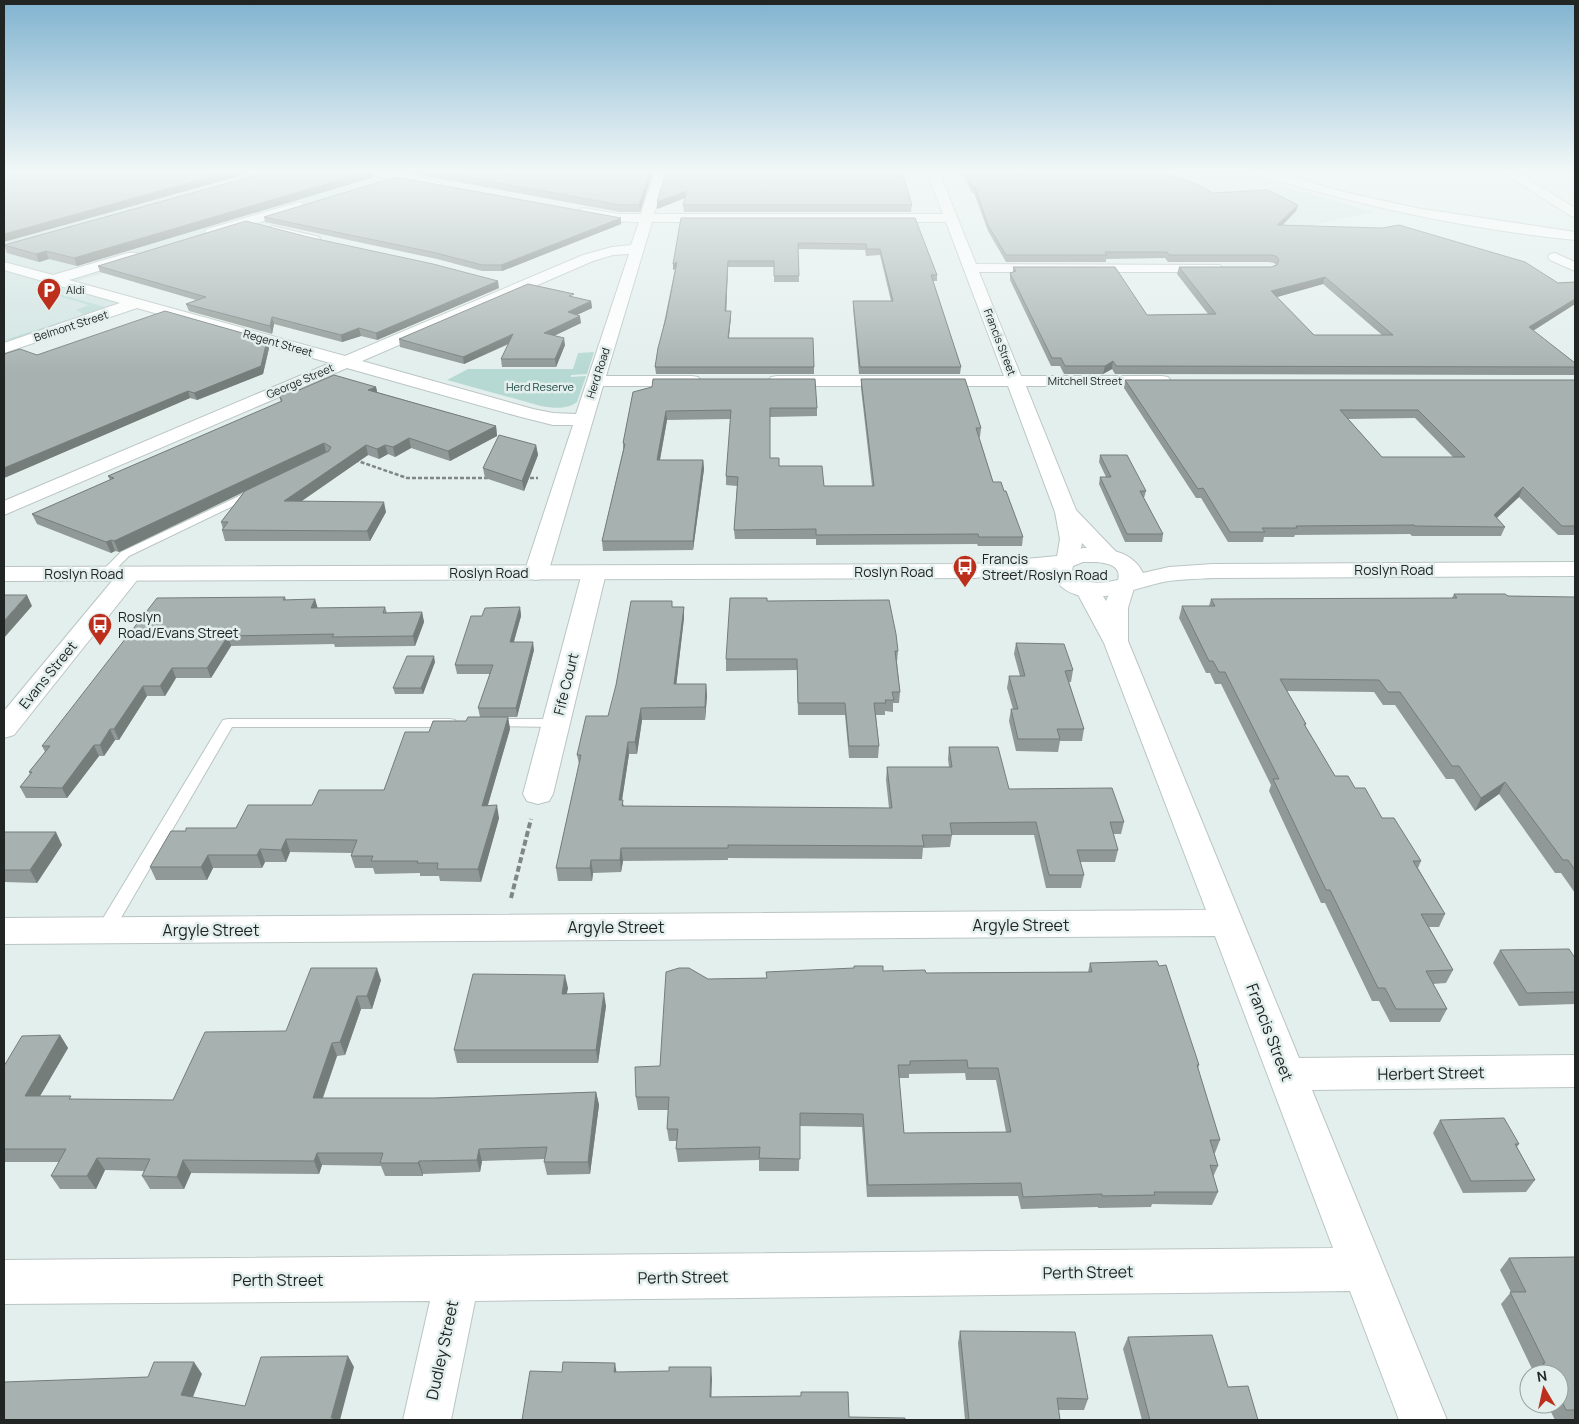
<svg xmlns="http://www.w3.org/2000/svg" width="1579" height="1424" font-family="Manrope,sans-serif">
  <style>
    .built { fill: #d0e4e1 }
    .green { fill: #b7d9d3 }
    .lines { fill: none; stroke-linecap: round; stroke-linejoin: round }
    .service-casing { stroke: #bac5c3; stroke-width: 2 }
    .pedestrian-casing { stroke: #bac5c3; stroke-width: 3 }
    .minor-casing { stroke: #bac5c3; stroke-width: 2 }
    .tertiary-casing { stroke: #bac5c3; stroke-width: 2 }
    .trunk-casing { stroke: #bac5c3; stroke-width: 2 }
    .path-far1 { stroke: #7f8785; stroke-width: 2.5; stroke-dasharray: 4 2; stroke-linecap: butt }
    .path { stroke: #7f8785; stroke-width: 4; stroke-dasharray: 6 3; stroke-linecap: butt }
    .service { fill: #fff; fill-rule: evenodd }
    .pedestrian { fill: #fff; fill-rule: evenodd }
    .minor { fill: #fff; fill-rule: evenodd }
    .tertiary { fill: #fff; fill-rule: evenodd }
    .trunk { fill: #fff; fill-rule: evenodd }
    .wall { fill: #909997; fill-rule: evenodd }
    .shaded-wall { fill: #757d7b }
    .building { fill: #a7b2b0; stroke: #757d7b; fill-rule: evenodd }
    .labels { text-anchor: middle; stroke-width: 5; stroke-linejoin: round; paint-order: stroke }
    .far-poi-label { font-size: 11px; fill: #212524; stroke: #e3efed; text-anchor: start }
    .far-street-label { font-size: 11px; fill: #212524; stroke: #e3efed }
    .far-park-label { font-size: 11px; fill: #123e39; stroke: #e3efed }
    .poi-label { font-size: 14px; fill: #212524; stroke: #e3efed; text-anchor: start }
    .street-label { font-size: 14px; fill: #212524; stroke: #e3efed }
    .near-street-label { font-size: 16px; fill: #212524; stroke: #e3efed }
  </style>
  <rect width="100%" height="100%" fill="#e3efed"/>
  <!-- built -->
  <path class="built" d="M105,172H396L390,174L397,177L270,223L71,283L137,303L4,348V215Z
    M1141,172H1236L1372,212L1211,248Z"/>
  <!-- green -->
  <path class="green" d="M52,292L108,308L13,339L5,340L82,315V313L76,310L89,305L52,294L37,297Z
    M594,352L587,374L571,375V377L586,376L577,402C567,410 553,408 541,406L447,380L468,369H573L578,353Z"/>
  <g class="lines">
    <defs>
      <path id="service" d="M254,489L258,490L259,492L258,494L129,556L109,576L105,578L99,574L121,552Z
        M228,719H450L455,720L457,723L455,726L450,727H232L111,935L105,936L99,935L97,930L99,925L221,723L223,720Z
        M492,719H556L561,720L563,723L561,726L556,727L487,726L485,723L487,720Z"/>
      <path id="pedestrian" d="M272,226L319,237L320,239L315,242L268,231L267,229Z"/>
      <path id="minor" d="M365,172H391L435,180L441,184L435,188L371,175Z
        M655,172H667L654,214H943L927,172H939L976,264L1220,265L1222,268L1220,271L1215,272H979L1021,376H1162L1168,377L1171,381L1168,385L1162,386H1026L1076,510L1121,557L1118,562C1101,566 1093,554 1082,543L1079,557L1076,562L1068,564L1060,562L1057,557L1060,539L1055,512L1008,386H777L771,385L768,381L771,377L777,376H1004L946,222H652L606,376H692L698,377L701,381L698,385L692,386H603L548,573L544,578L536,580L528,578L524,573L573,425H553L521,417L347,368L4,515V501L330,363L137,308L4,353V343L120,303L4,270V262L53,275L128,253H138L140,256L138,259L69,280L345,356L583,255L612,247L631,245L639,222C626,222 585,221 577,212L583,208L620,214H641ZM629,254L576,414L553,413L533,409L362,361L593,261L613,255Z
        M300,202L306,206L304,209L212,236L205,232L207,229Z
        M1555,253L1575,262V271L1550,260L1548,257L1550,254Z
        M594,566L602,568L606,573L553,794L549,801L538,804L527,801L523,794L582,573L586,568Z
        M130,567L138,569L142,574L138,579L14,735L4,738V711L122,569Z
        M1122,581L1130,583L1134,588L1128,608V641L1299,1058L1575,1055V1087L1312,1090L1447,1420H1399L1350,1291L475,1301L451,1420H403L430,1301L4,1304V1260L1333,1248L1215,936L4,944V918L1206,910L1104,643L1075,589L1079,584L1087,582L1095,584L1106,601L1114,583Z"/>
      <path id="tertiary" d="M1254,172H1273L1340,191L1416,208L1575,232V240C1467,229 1360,206 1256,174Z
        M1083,548C1106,548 1132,550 1143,573L1169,567L1213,564L1575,562V576L1213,578C1196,579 1179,579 1163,582C1126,590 1072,617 1049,570L974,578L4,581V567L974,564L1057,556ZM1096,562C1108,563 1122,566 1118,580C1100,584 1085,586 1072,570L1073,566L1083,562Z"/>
      <path id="trunk" d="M1502,172H1517L1575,208V217L1571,216Z"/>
    </defs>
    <!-- service casing -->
    <use href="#service" class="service-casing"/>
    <!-- pedestrian casing -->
    <use href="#pedestrian" class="pedestrian-casing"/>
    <!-- minor casing -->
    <use href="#minor" class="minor-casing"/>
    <!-- tertiary casing -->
    <use href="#tertiary" class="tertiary-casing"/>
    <!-- trunk casing -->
    <use href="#trunk" class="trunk-casing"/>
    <!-- path-far1 -->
    <path class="path-far1" d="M355,460L407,478H488
      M524,478H538"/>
    <!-- path -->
    <path class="path" d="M511,898L531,819"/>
    <!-- service -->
    <use href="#service" class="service"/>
    <!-- pedestrian -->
    <use href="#pedestrian" class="pedestrian"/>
    <!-- minor -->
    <use href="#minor" class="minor"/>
    <!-- tertiary -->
    <use href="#tertiary" class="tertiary"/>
    <!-- trunk -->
    <use href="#trunk" class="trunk"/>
  </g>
  <!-- wall -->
  <path class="wall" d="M404,172H653L640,212H620Z
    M666,172L912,205L911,212H684L683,205L685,198L657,209V202Z
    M962,172H1035L1036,174H1041L1040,172H1158L1213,193L1298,205L1296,211L1282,225L1558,283L1575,282V304L1533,331L1575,363V375L1115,374L1112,369L1103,374H1064L1060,366H1051L1010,280V273L1013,272V267L1147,315L1208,314L1177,274L1179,267H1271L1276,265L1274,263L1269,262H1168L1165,258L1106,259V262H1006L988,231L974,193H972ZM1323,284L1382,335H1314L1277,297Z
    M374,177L77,266L49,259L39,262L7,253L4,245Z
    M264,217L621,224L502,271H482L437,259L265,222Z
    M915,218L937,275V281H933L961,367L960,374H859L853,308V301H891L880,255L866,256L865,250L798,249L799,282H774V267H728L726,311H731L729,338L814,367V374H656L655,367L675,269L673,270V264Z
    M98,266L499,288L377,340L361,336L342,342L274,324L272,334L189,311L186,304L196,300L100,272Z
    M574,297L591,301L592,308L577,315L581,323L554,336L565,345L556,367H502L501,359L509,344L464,364L400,347L399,339Z
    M269,348L263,374L197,400L190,398L4,478V354L37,355Z
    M861,379L981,428L980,437H979L993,482L1004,491L1023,537L1022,546H978L977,544L816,545V539H735L734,530L737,486L726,485V476L731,419L667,420L660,460H703L704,469L693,550L603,551L602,541L623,450V443L633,392L817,408V416L770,417V458L779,466L824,486H872L861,388Z
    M1125,380H1575V535H1558L1519,497L1497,518L1505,527L1501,536H1412L1410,534L1295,535L1294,537H1264L1263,542H1228L1201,498H1196L1124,388ZM1415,418L1453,457H1382L1348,419Z
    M376,387L377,392L496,426L497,436L450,461L411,448L395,457L388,454L379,459L368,455L302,501L386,512L370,541H225L222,530L223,529L221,522L244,492L119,552L115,551L111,553L37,524L32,514L110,480L108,476L281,402L277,390L297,391Z
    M536,445L538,455L524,491L485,478L483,468Z
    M1100,455L1146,491L1144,498L1163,534L1162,542H1125L1099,484L1100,477H1106L1099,462Z
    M1454,594L1575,598V893L1561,873H1555L1499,794L1475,811L1454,779H1446L1395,705H1383L1374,692L1287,691L1306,724L1305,726L1335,776L1355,788L1421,861L1418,868L1445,914L1439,927H1429L1453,970L1446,983L1433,984L1447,1009L1440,1022H1390L1379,1001H1372L1325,903H1321L1269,791L1271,785L1221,684H1215L1210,673H1206L1179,618L1182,606H1209L1211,599L1452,598Z
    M285,597L286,600L315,599L317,608L385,607L387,613L422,612L424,622L415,646L335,647L334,644L231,646L211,678H176L165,696H147L119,740H115L104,756H99L67,798H26L20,787L30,774L29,772L45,752L42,746Z
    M672,601V607H684V618L676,684H706L707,696L705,720H642L637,754H629L622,800L624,806L889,808L886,780L887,767H949L948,759L949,747L1009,789L1124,822L1121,834H1113L1118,850L1115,862H1080L1084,875L1081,888H1046L1034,835H952L950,847L923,848L922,859L728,858V860L623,861L621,872L593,873L592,881H558L556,868L579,764L577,755L608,716Z
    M767,601L898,651L897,662L900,692L899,703H893V712L885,711V715H876L879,746L878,758H849L845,715H798L797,670L726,671V659Z
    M520,607L521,616L514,642L534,650L517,717H508L510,729L488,805L499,818L481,882L440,881L439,876H420V873L375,874L373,868H355L351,856L352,853L290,852L286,862H265L262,868H213L207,880H156L150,867L186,831L236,828L312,805L384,790L429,732L480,717L478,708L490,674H457L455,665L482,616Z
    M1016,643L1073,670L1071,682H1069L1084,729L1082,741H1060L1058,752L1016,751L1009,721L1011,709H1013L1007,688L1009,676H1020L1014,654Z
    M435,662L423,694H395L393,688Z
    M4,832L62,845L37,883L4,882Z
    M1500,950L1575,958V1004L1519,1006L1493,963Z
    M1090,963L1159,966L1199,1065L1198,1069L1220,1140L1215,1153H1214L1218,1166L1213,1177L1218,1192L1212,1205L1152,1204L1151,1207L1098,1208V1207L1021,1209L1018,1196L867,1197L862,1127L800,1126L799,1171H759V1160L678,1162L676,1149L677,1141H669L667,1129L668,1110H638L636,1097L660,1066L708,979L766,978L883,971L926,973L1088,972ZM965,1073L966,1080H996L1006,1132L904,1133L899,1078H909V1074Z
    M381,980L372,1009H361L345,1055L337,1056L323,1098H435L596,1092L599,1105L590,1174L547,1175L544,1162L545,1159L482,1161L480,1172L423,1174V1176H385L381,1166L322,1165L319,1174L191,1173L184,1189H150L142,1176L144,1171L105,1170L96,1189H60L51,1176L59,1162H5L4,1164V1066L60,1035L68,1048L40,1096L73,1099L173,1100L286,1031Z
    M568,988L566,994L606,1006L598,1063H457L454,1050Z
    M1440,1120L1519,1144L1517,1147L1535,1180L1526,1192L1463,1193L1433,1133Z
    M1575,1257V1420H1555L1547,1404H1559V1374H1533L1534,1373L1501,1304L1511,1292L1500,1270L1509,1258Z
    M960,1331L1088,1399L1084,1410H1058L1060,1420H965L958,1343Z
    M1128,1337L1228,1387L1258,1420H1142L1123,1349Z"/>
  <!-- shaded-wall -->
  <path class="shaded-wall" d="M228,172H254L4,242V234Z
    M367,172H373L374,177L77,266L74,258Z
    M650,172H653L640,212L639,205Z
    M687,191V197L657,209V202Z
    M1298,205L1296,211L1276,232L1277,225Z
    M621,218V224L502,271L501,265Z
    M46,251L49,259L39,262L36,254Z
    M728,261V267L726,318L725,311Z
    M677,262V268L673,270V264Z
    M1325,277L1323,284L1270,299L1271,291Z
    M498,281L499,288L377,340L376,333Z
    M1575,299V304L1526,335L1529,327Z
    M591,301L592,308L568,319V312Z
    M731,311V318L728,344V338Z
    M580,316L581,323L545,340L544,333Z
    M272,317L274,324L272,334L270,326Z
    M359,328L361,336L342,342L341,335Z
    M513,334L514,341L464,364L463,357Z
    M564,338L565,345L556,367L555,359Z
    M267,340L269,348L263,374L197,400L194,393Z
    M1113,361L1112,369L1103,374L1105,366Z
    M376,387L378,396L368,390Z
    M188,391L190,398L4,478V468Z
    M666,411L667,420L658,470L657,460Z
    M496,426L497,436L450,461L448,451Z
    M409,438L411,448L395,457L393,447Z
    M324,443L326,452L119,552L114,541Z
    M366,445L368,455L287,511L284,501Z
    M385,445L388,454L379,459L377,449Z
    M536,445L538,455L524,491L522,481Z
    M703,460L704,469L693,550V541Z
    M1523,487L1519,497L1490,524L1494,515Z
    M384,502L386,512L370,541L367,531Z
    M111,540L115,551L111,553L106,542Z
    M27,595L32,606L4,638V621Z
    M315,599L318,609L311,608Z
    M520,607L521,616L511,651L510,642Z
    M684,607V618L675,696L674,684Z
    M422,612L424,622L415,646L413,636Z
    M228,636L231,646L211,678L207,668Z
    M533,642L534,650L517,717L516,708Z
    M434,656L435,662L423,694L421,688Z
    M172,668L176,678L165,696L160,686Z
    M706,684L707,696L705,720V707Z
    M143,686L147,696L119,740L114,729Z
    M641,708L642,720L637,754L635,742Z
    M508,717L510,729L484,818L482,806Z
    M110,729L115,740L104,756L100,745Z
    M628,742L629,754L620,813L619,800Z
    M94,745L99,756L67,798L62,788Z
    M1505,782L1499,794L1475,811L1481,798Z
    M497,805L499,818L481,882L478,869Z
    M56,832L62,845L37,883L30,870Z
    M286,839L290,852L286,862L281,850Z
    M621,848L623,861L621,872L620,860Z
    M260,849L265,862L262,868L257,855Z
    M208,855L213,868L207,880L201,867Z
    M591,860L593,873L592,881L590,868Z
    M377,968L381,980L372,1009L367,996Z
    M565,975L568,988L564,1007L562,994Z
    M604,993L606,1006L598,1063L596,1050Z
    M357,996L361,1009L345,1055L340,1042Z
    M60,1035L68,1048L33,1108L25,1096Z
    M332,1043L337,1056L318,1111L313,1098Z
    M596,1092L599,1105L590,1174L588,1162Z
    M479,1149L482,1161L480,1172L477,1160Z
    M317,1153L322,1165L319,1174L314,1161Z
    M97,1158L105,1170L96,1189L87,1176Z
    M183,1160L191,1173L184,1189L177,1177Z
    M419,1161L423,1174V1176L418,1163Z
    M348,1356L354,1367L340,1420H332L331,1418Z
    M194,1362L202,1374L189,1407L181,1395Z
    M615,1363L617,1375L614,1372Z
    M711,1367L712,1379L711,1408L710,1397Z"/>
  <!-- building -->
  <path class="building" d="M4,172H228L4,234Z
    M268,172H367L74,258L46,251L36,254L4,245Z
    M439,172H650L639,205H620Z
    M666,172H902L912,205H683L687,191L657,202Z
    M965,172H1035L1036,174H1043L1044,172H1158L1194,183L1213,193L1268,190L1298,205L1277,225L1382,228L1399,225L1525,262L1558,283L1575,282V299L1529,327L1575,363V367L1116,366L1113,361L1105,366H1065L1061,358H1052L1010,273L1016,271L1013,267H1115L1147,315L1216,314L1179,267H1271L1277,265L1279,260L1276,256L1271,255H1169L1167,252H1105L1107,255H1006L988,225L975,187H972ZM1325,277L1393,335H1314L1271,291Z
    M396,177L621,218L501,265H482L436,253L264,217Z
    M681,218H915L937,275H931L961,367H860L853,301H893L880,249H867L866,244L798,243L799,276H774V261H728L725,311H731L728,338H813L814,367H655L658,348L666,318L677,262L673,264Z
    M246,221L308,237L433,264L498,281L376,333L359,328L341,335L272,317L270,326L186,304L206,297L98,266Z
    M528,284L574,294L569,296L591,301L568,312L580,316L544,333L564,338L555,359H501L513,334L463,357L399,339Z
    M165,311L267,340L261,366L194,393L188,391L4,468V354L20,349L37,355Z
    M334,375L376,387L368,390L496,426L448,451L409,438L393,447L385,445L377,449L366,445L284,501L384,502L367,531L222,530L228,522H221L245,491L329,451L331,447L324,443L114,541L111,540L106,542L32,514L114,478L108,476L282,401L277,390L283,387L297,391Z
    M653,379H815L817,408H770V458H779V466H822L824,486H874L861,379H965L981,428H976L993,482H1001L1004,491H1006L1023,537H979L978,534L816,535V529L734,530L738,477L726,476L731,410L666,411L657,460H703L693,541H602L625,444L623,443L624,438L633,392L652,387Z
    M1125,380H1575V526H1562L1523,487L1494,515L1505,527L1415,526L1414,525L1296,526L1297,528H1262L1265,532H1230L1203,488L1198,489ZM1340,410H1418L1465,457H1382Z
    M499,435L536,445L522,481L483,468Z
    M1100,455H1127L1146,491H1140L1163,534H1127L1100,477H1111Z
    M1454,594H1505L1508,596L1574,597L1575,598V870L1568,860H1563L1505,782L1481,798L1459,766H1452L1400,692H1388L1379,680L1280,679L1306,724H1304L1335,776H1348L1355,788H1365L1382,818H1394L1421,861H1413L1445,914H1421L1453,970L1426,971L1447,1009H1396L1385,988H1378L1330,890H1326L1273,779H1279L1225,672H1219L1213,661H1209L1182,606H1215L1211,599L1457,598Z
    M4,595H27L4,621Z
    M285,597L283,600L315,599L311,608L385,607L383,613L422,612L413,636L332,637L334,634L228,636L207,668H172L160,686H143L114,729H110L100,745H94L62,788L20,787L32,772H29L50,746H42L157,598Z
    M730,598H767V601L889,600L896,634L898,651H895L900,692H892L894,700H885L886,703H874L879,746H849L845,703H798L797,659H726Z
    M631,601H672V607H684L674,684H706L705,707L641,708L635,742H628L619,800H623L622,806L892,808L887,767H952L949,747H998L1009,789L1112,788L1124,822H1110L1118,850H1077L1084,875H1049L1036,822L950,823L952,835H922L924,846L728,845V848H621L620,860H591L590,868H556L581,755H577L586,716H608L616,685Z
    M520,607L510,642H533L516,708H478L493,665H455L471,616H482L485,608Z
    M1016,643L1064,644L1073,670L1065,671L1084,729H1057L1060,739H1018L1011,709H1018L1009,676H1025Z
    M407,656H434L421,688H393Z
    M468,717H508L482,806L497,805L478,869H437L438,863H417L418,861H371L373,856H351L357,840L286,839L281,850L260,849L257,855H208L201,867H150L171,831H186V828H236L248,805H312L319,790H384L405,732H429L433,721H466Z
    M4,832H56L30,870H4Z
    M1569,949L1575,958V992L1527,993L1500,950Z
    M1157,961L1159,966L1166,965L1199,1065H1197L1220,1140H1210L1218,1166L1210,1165L1218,1192H1154L1155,1195L1102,1196V1194L1023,1197L1021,1183L868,1185L863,1114L800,1113V1159L759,1158L760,1147L676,1149L678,1129H667L669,1097H636L635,1067L660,1066L666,972L679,968H689L708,979L767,978L766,972L854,968V966H883V971L925,970L926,973L1092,972L1090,963ZM967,1060L968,1068H998L1011,1132L904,1133L898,1065H910V1061Z
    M311,968H377L367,996H357L340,1042L332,1043L313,1098H435L596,1092L588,1162H544L547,1147L479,1149L477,1160L419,1161L418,1163H380L383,1153H317L314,1161L183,1160L177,1177L142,1176L150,1159L97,1158L87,1176H51L66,1149H4V1066L22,1036L60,1035L25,1096H71L69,1099L173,1100L205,1032L286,1031Z
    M473,974L565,975L562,994L604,993L596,1050H454Z
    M1504,1118L1519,1144H1515L1535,1180L1471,1181L1440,1120Z
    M1575,1257V1410H1566L1559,1395V1374H1548L1543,1363H1545L1510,1292H1526L1509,1258Z
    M960,1331L1075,1332L1088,1399L1057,1398L1060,1420H969Z
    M1212,1335L1228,1387L1248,1386L1258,1420H1150L1128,1337Z
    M348,1356L331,1418H334V1420H4V1382L148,1377L154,1362H194L181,1395L245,1406L261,1357Z
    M563,1362L615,1363L614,1372L669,1371V1367H711L710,1397L801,1396V1392H848L849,1417L905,1418V1420H522L530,1371L562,1372Z"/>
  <!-- sky -->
  <linearGradient id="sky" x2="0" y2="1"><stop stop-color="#80b3d0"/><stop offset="0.46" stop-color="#f2f8f7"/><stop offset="1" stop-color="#f2f8f7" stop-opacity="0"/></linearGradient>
  <rect width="1579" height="372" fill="url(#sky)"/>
  <!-- icons -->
  <defs>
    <symbol id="parking-pin" viewBox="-11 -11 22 30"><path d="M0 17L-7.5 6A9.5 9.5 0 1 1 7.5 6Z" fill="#bc2f1c" stroke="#e3efed"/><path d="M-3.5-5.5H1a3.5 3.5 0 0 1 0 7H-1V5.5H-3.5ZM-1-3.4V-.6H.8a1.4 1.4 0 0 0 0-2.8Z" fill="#fff"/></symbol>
    <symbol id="bus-pin" viewBox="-11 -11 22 30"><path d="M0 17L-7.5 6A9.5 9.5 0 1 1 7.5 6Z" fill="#bc2f1c" stroke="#e3efed"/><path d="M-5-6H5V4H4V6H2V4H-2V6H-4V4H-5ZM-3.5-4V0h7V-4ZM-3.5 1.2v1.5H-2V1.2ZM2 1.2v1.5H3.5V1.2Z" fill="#fff"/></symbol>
  </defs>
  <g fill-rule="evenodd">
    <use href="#parking-pin" x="35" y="276" width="28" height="38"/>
    <use href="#bus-pin" x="951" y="553" width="28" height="38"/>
    <use href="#bus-pin" x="86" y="611" width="28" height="38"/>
  </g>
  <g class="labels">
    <!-- far-poi labels -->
    <g class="far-poi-label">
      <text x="66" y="294">Aldi</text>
    </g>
    <!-- far-street labels -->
    <g class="far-street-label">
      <text transform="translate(71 326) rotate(-18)" y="4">Belmont Street</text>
      <text transform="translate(1000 342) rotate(69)" y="4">Francis Street</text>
      <text transform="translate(278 343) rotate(16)" y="4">Regent Street</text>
      <text transform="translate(598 373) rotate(-72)" y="4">Herd Road</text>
      <text transform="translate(300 381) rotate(-23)" y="4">George Street</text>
      <text x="1085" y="385">Mitchell Street</text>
    </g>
    <!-- far-park labels -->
    <g class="far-park-label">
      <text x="540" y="391">Herd Reserve</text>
    </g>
    <!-- poi labels -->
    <g class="poi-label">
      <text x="982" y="564">Francis<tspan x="982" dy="16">Street/Roslyn Road</tspan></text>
      <text x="118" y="622">Roslyn<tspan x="118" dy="16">Road/Evans Street</tspan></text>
    </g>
    <!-- street labels -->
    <g class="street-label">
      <text x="1394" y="575">Roslyn Road</text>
      <text x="894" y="577">Roslyn Road</text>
      <text x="489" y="578">Roslyn Road</text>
      <text x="84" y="579">Roslyn Road</text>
      <text transform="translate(48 675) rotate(-51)" y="5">Evans Street</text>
      <text transform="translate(566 684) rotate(-76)" y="5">Fife Court</text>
    </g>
    <!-- near-street labels -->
    <g class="near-street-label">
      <text x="1021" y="931">Argyle Street</text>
      <text x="616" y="933">Argyle Street</text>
      <text x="211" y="936">Argyle Street</text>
      <text transform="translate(1270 1032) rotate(69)" y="6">Francis Street</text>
      <text transform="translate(1431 1073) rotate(-1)" y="6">Herbert Street</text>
      <text transform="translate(1088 1272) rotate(-1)" y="6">Perth Street</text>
      <text transform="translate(683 1277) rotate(-1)" y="6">Perth Street</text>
      <text x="278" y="1286">Perth Street</text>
      <text transform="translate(442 1350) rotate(-78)" y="6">Dudley Street</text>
    </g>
  </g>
  <!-- border -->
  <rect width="1579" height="1424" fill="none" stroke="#212524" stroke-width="10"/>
  <!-- north arrow -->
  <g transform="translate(1544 1389) rotate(351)"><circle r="24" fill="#e3efed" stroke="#959e9d"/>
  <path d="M0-4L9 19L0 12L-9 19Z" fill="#bc2f1c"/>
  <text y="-8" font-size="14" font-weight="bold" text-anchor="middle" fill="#212524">N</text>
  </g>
</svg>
